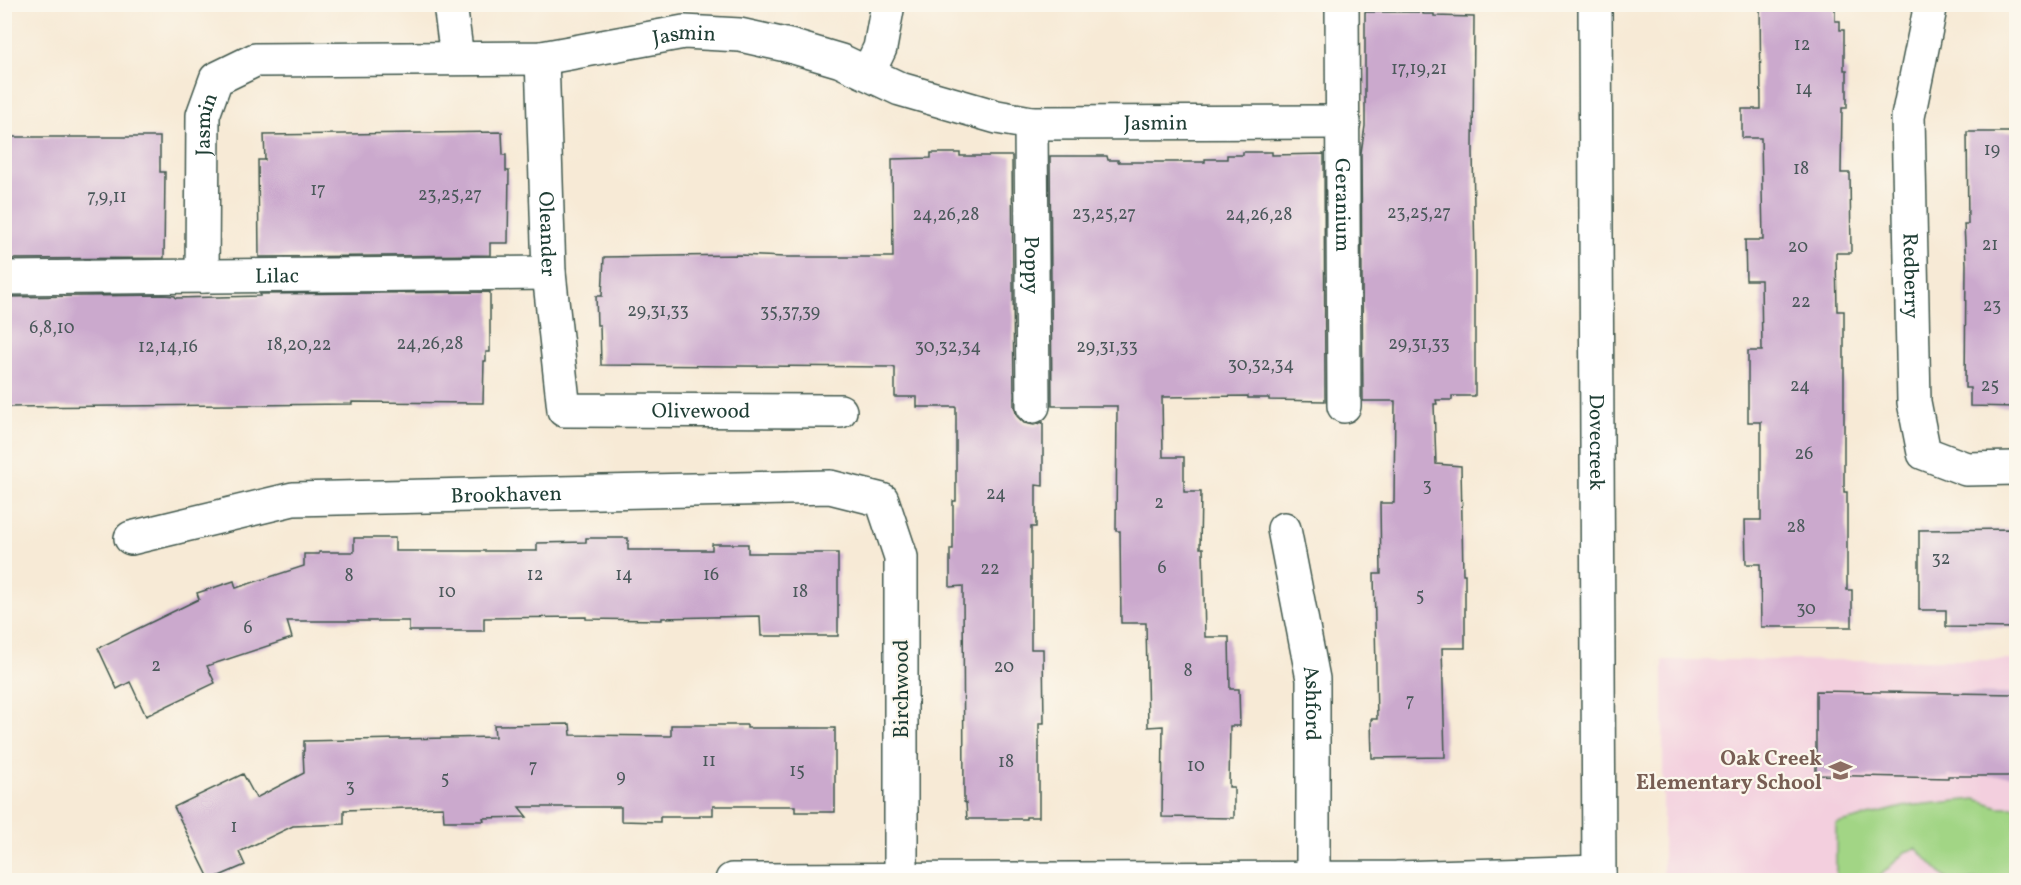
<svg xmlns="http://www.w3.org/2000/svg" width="2021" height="885" font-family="Vollkorn,serif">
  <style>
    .built { fill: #f3cfde }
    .green { fill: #a2d585; stroke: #60895c; stroke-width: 1.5 }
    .building { fill: #cba9cd }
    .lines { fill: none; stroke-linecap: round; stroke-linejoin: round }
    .minor-casing { stroke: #3f574c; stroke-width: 36 }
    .minor { stroke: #fff; stroke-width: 33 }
    .labels { text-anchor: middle; stroke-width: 4.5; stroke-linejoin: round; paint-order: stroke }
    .number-label { font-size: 18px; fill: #4a585a }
    .street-label { font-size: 21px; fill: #1f3d34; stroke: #fbf7ec }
    .education-label { font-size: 21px; font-weight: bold; fill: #785e54; stroke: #fbf7ec; text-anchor: end }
  </style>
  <rect width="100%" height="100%" fill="#fbf7ec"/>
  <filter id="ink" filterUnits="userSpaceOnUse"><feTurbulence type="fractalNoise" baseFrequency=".0167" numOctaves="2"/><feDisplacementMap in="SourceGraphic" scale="12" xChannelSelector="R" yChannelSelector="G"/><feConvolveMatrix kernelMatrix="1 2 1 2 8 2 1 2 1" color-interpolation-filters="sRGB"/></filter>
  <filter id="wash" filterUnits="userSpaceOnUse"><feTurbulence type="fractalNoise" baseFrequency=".008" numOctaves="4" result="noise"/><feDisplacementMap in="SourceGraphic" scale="24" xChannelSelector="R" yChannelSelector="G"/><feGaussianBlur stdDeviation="1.35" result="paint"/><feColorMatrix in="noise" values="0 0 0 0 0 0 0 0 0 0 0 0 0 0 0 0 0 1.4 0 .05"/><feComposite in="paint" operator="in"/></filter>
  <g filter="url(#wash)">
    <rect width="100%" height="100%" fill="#f7ead6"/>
    <!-- built -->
    <path class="built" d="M1663,660H2016V880H1663Z"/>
    <!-- green -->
    <path class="green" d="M1976,799L1999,807H2016V880H1948L1916,848L1905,852L1876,880H1832L1836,876V824L1907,806Z"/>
    <g id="blocks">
      <!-- building -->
      <path class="building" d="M1760,4H1835V21H1840V30H1844V70H1847V108H1842L1841,173H1850L1851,253H1836L1837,311H1844V492H1847V590H1852V627H1761L1760,564H1746L1745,520H1761V422H1748V351H1762L1761,280H1746L1745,240H1763L1761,138H1742V109H1761Z
        M1365,12H1423V14H1434V16L1474,17L1473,151L1475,266V396H1452V400H1436L1437,404H1434L1436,464L1461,466L1463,574H1465V648H1442L1445,757L1372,758L1371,719H1377L1374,574H1381L1380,503H1394L1395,401H1363L1361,153L1365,126Z
        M502,132L503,155H506V171H509L508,243H490V255L259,257L258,160H265L264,135Z
        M1967,132H2016V407L1970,406V388H1965L1966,264L1964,224H1968Z
        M4,137H160V172H165L164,258L4,259Z
        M1243,152H1272V155L1324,154L1325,401L1269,400V398H1248V396L1162,397L1163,457H1184V492H1201L1200,548H1203L1205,637H1229L1230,689H1239L1240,726H1230L1229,787H1234V818L1162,817L1163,726L1148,727L1146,623H1121L1120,531H1116L1117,406H1052L1050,156H1107L1108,160H1118V162H1205V159H1227V155H1243Z
        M931,153H960V156H1012L1014,406L1017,416L1024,423L1034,425L1043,422V486L1036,485V527H1031V649H1043L1044,723H1039V817H1026V819H967L966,803L964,802L963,586L950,587V549H953V501H956V407H917V397H895V368L892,367L601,365L600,325H597L596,296H602L604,257L740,255L785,257H893L892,159L931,158Z
        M490,292V352H486V361H484L483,403L352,402V404L4,407V297L164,295L175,296L176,298L260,296V294Z
        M2016,529V628L1946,627V610H1919V530Z
        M354,538H395V551H537V543L586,542V538H628V550H712V544H748V553H838V636H761L760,616L662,618V620L586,619V617L484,618V631H409V621H287L292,638L207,666L215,683L146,716L130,682L117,689L98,648L199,599L197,593L234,581L236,588L304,566V554H319V552H354Z
        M1816,691L2016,694V776H1948V778L1816,775Z
        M570,724L571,735L671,736V725H747V728H835V812H795V806H713V815H700V817H660V822L621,821V807H519L527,817L483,818L484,821H444L443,807L344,810V824L293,826L239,852L245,865L210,880L174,807L243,774L256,798L304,773L303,751H304V741L495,737L494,725Z"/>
    </g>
  </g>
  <g filter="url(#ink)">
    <use href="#blocks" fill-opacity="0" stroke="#3f574c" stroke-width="1.5"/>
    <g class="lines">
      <defs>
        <g id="minor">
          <path d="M450,4L457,58"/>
          <path id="s1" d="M1342,4L1344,406"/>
          <path id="s2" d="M1595,4L1599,880"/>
          <path id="s3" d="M1931,4L1908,117L1914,402L1924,453L1966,469L2016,468"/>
          <path id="s4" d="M542,58L549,273L564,410L840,411"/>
          <path d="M868,73L880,48L888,4"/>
          <path id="s5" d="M1031,123L1033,406"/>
          <path id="s6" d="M202,276L203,115L216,79L255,60L542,58L684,32L740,35L790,46L841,61L900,89L997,117L1031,123L1344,122"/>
          <path id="s7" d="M4,278L549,273"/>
          <path id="s8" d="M1284,529L1313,679V880"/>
          <path id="s9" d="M131,538L293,499L830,487L882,500L901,557V880"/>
          <path d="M732,880L1396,878L1599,872"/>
        </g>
      </defs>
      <!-- minor casing -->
      <use href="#minor" class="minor-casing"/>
      <!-- minor -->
      <use href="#minor" class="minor"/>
    </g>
  </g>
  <!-- icons -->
  <defs>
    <symbol id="school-bare" viewBox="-9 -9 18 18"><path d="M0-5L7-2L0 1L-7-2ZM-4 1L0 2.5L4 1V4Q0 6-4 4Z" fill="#8d6e63" stroke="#fbf7ec" stroke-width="2.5" paint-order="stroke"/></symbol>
  </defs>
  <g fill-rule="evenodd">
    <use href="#school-bare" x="1824" y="754" width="33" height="33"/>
  </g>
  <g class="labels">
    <!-- number labels -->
    <g class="number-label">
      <text x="1802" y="50">12</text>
      <text x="1419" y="74">17,19,21</text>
      <text x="1804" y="94">14</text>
      <text x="1992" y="155">19</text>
      <text x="1801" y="174">18</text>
      <text x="318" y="195">17</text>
      <text x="450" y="200">23,25,27</text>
      <text x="107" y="202">7,9,11</text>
      <text x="1419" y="218">23,25,27</text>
      <text x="1104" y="219">23,25,27</text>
      <text x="946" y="220">24,26,28</text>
      <text x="1259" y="220">24,26,28</text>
      <text x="1990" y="250">21</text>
      <text x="1798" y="252">20</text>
      <text x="1801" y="307">22</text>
      <text x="1992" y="311">23</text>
      <text x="658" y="316">29,31,33</text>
      <text x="790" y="317">35,37,39</text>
      <text x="52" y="333">6,8,10</text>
      <text x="430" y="349">24,26,28</text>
      <text x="1419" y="349">29,31,33</text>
      <text x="299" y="350">18,20,22</text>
      <text x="168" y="352">12,14,16</text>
      <text x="948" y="352">30,32,34</text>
      <text x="1107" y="352">29,31,33</text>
      <text x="1261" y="370">30,32,34</text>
      <text x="1800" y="391">24</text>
      <text x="1990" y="391">25</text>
      <text x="1804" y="459">26</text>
      <text x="1427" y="491">3</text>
      <text x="996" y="499">24</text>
      <text x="1159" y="508">2</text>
      <text x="1796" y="532">28</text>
      <text x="1941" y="564">32</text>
      <text x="1162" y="573">6</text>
      <text x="990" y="574">22</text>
      <text x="535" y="580">12</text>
      <text x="624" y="580">14</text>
      <text x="711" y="580">16</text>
      <text x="349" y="581">8</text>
      <text x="447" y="597">10</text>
      <text x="800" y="597">18</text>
      <text x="1420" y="601">5</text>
      <text x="1806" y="614">30</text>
      <text x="248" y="633">6</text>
      <text x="156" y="671">2</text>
      <text x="1004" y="672">20</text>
      <text x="1188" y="676">8</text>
      <text x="1410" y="706">7</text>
      <text x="709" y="766">11</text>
      <text x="1006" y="767">18</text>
      <text x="1196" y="771">10</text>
      <text x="533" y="772">7</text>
      <text x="797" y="776">15</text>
      <text x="621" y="782">9</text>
      <text x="445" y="784">5</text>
      <text x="350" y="792">3</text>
      <text x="234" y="832">1</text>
    </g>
    <!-- street labels -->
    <g class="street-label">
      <text dy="7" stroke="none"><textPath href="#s6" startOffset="674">Jasmin</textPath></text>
      <text dy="7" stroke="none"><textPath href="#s6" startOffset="1160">Jasmin</textPath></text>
      <text dy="7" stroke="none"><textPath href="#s6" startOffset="152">Jasmin</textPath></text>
      <text dy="7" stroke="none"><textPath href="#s1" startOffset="201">Geranium</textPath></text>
      <text dy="7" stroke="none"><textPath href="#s4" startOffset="176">Oleander</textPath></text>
      <text dy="7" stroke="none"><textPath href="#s5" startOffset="142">Poppy</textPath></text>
      <text dy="7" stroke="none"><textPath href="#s7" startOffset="273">Lilac</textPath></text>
      <text dy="7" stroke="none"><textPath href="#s3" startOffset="274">Redberry</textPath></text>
      <text dy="7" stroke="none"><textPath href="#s4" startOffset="490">Olivewood</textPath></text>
      <text dy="7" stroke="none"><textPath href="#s2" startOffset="438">Dovecreek</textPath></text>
      <text dy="7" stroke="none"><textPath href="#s9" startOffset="380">Brookhaven</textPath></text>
      <text transform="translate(901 689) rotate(-90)" y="7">Birchwood</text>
      <text dy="7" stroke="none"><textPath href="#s8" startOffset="177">Ashford</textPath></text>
    </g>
    <!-- education labels -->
    <g class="education-label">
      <text x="1822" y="765">Oak Creek<tspan x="1822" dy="24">Elementary School</tspan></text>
    </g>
  </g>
  <!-- margin -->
  <rect width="2021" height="885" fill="none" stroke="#fbf7ec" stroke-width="24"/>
</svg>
